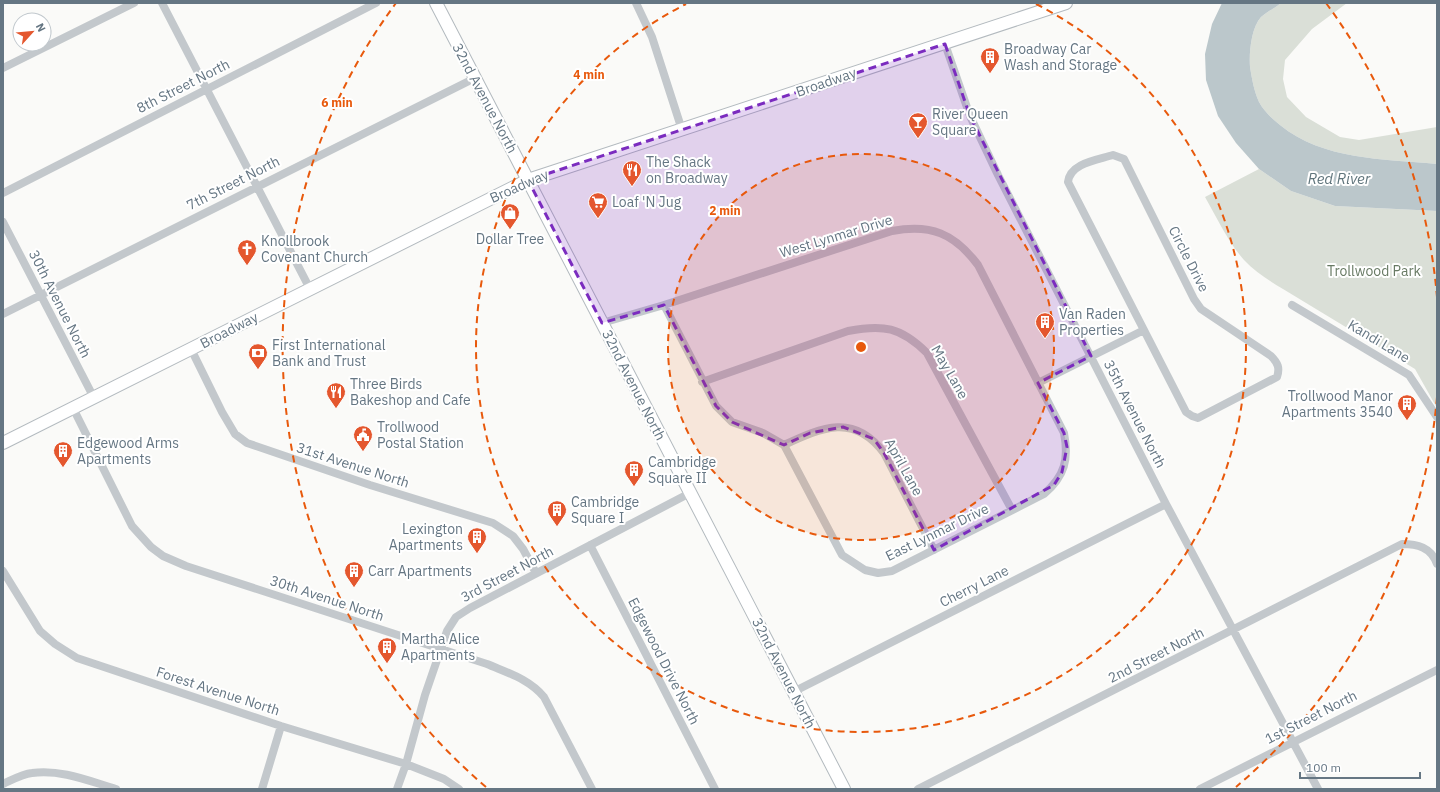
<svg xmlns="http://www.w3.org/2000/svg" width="1440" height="792" font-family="'IBM Plex Sans',sans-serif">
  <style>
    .green { fill: #dadfd7 }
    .water { fill: #bbc7cb }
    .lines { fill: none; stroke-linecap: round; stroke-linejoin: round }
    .secondary-casing { stroke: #b3babf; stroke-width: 14 }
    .street { stroke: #c3c8cc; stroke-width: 8 }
    .secondary { stroke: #fff; stroke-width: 12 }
    .marked { fill: #7b2cbf; fill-opacity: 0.2; stroke: #7b2cbf; stroke-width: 3; stroke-dasharray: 8 5; stroke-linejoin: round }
    .ring { fill: none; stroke: #e8590c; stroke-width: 2; stroke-dasharray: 7 5 }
    .labels { text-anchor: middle; stroke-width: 4; stroke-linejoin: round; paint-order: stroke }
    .poi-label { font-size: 14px; fill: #657683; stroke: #fff; text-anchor: start }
    .street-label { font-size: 14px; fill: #657683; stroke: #fff }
    .park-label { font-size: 14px; fill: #687a64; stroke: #fff }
    .water-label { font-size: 15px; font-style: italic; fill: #60757c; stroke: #fff }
    .centre { fill: #e8590c; stroke: #fff; stroke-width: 2 }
    .ring-label { font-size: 12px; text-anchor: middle; font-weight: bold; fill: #e8590c; stroke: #fff; stroke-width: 4; stroke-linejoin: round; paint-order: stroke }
  </style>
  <rect width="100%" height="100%" fill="#fafaf8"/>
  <!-- green -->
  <path class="green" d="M1281,3H1347L1312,29L1285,60L1283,79L1287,97L1306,117L1340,137L1359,140L1437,127V164C1383,159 1323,160 1280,125C1272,119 1264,111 1259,102C1254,91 1252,79 1250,67C1249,53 1251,28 1261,17C1267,12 1275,8 1281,3Z
    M1259,169L1291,191L1335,206L1437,211V408L1415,369L1283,289C1270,281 1255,272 1244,260C1228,242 1217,218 1205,197Z"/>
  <!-- water -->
  <path class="water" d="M1222,3H1281C1275,8 1267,12 1261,17C1251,28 1249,53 1250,67C1252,79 1254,91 1259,102C1264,111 1272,119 1280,125C1323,160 1383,159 1437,164V211L1335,206L1291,191L1259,169L1236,143L1218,116L1206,80L1205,54L1212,24Z"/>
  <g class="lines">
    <defs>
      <path id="secondary" d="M436,3L844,789
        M3,443L528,180L1066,3"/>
    </defs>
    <!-- secondary casing -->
    <use href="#secondary" class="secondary-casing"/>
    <!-- street -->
    <path class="street" d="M162,3L310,289
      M636,3L652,37L682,130
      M945,44L970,116L998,175L1166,504L1318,789
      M3,68L134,3
      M1113,155L1124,159L1194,299L1201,309L1271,356C1278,363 1280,368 1277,377L1198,418L1192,416L1186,412L1068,182C1070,163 1097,160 1113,155Z
      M3,193L376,3
      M3,222L94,398
      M1292,305L1409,375L1437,417
      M3,314L475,78
      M602,323L664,305L892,231C931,224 954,233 978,265L1064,433C1069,459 1065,476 1044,494L892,571L878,573L865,570L842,555L784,445L763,433L732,422L716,406L664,305
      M191,349L222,412L235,434L247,443L370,485L493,523L513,536L523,549L536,573
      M702,382L848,331C883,324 901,327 927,353L1012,510
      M1038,383L1144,330
      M73,408L132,526L151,547L163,556L186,566L487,664C508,673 529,679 544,697L592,789
      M784,445C823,427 854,413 884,453L934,550
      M590,545L715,789
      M3,571L40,631L55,644L77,658L281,726L406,764L444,779L459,789
      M793,692L1166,504
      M3,784C12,780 22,774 32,773C61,769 89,781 116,789
      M262,789L281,726
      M397,789L406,764L425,695L447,631L456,617L470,608L690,493
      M918,789L1402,544C1417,544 1431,547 1437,564
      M1200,789L1437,670"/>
    <!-- secondary -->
    <use href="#secondary" class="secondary"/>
  </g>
  <!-- marked area -->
  <path class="marked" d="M945,44L970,116L1091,356L1038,383L1064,433L1067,447L1062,472L1054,485L934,550L884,453L874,439L843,427L810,433L784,445L732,422L716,406L664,305L602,323L528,180Z"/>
  <!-- distance rings -->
  <circle cx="861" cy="347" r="193" fill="#e8590c" fill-opacity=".12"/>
  <g class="ring">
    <circle cx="861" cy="347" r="193"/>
    <path d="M1036 4A385 385 0 1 1 686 4"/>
    <path d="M1437 397A578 578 0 0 1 1236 787M486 787A578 578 0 0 1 396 3M1326 3A578 578 0 0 1 1437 297"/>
  </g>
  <!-- icons -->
  <defs>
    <symbol id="building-pin" viewBox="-11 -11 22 30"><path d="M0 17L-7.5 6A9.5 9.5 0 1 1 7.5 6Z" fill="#e4572e" stroke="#fff"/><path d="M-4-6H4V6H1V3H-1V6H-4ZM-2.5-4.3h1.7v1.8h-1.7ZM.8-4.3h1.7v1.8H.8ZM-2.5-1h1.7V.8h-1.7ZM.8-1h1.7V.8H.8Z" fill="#fff"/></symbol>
    <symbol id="bar-pin" viewBox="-11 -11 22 30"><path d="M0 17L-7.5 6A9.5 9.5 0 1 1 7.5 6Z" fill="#e4572e" stroke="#fff"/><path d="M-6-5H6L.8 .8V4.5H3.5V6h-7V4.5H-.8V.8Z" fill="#fff"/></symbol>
    <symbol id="restaurant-pin" viewBox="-11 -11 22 30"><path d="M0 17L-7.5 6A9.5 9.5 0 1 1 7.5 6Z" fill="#e4572e" stroke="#fff"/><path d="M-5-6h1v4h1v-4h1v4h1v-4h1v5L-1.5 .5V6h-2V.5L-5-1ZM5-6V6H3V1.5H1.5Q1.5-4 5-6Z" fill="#fff"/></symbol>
    <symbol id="supermarket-pin" viewBox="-11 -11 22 30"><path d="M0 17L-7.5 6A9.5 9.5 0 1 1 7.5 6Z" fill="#e4572e" stroke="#fff"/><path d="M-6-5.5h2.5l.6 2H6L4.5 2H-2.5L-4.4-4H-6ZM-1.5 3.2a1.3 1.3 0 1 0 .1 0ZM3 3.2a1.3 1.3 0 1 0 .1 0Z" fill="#fff"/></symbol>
    <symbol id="shop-pin" viewBox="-11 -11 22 30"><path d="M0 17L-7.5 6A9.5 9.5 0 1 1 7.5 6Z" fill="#e4572e" stroke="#fff"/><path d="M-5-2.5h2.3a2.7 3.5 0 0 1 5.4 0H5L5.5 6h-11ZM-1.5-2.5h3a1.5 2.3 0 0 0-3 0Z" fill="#fff"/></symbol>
    <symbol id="church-pin" viewBox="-11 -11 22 30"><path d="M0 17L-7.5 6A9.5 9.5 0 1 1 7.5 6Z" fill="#e4572e" stroke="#fff"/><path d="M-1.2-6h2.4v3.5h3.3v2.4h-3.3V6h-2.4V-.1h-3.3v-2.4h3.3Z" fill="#fff"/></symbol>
    <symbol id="bank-pin" viewBox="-11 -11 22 30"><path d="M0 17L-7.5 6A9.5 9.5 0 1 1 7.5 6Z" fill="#e4572e" stroke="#fff"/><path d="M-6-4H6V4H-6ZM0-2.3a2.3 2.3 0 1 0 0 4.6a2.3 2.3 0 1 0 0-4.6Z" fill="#fff"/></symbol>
    <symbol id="civic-pin" viewBox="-11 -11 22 30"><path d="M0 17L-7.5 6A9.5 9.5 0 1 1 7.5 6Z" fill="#e4572e" stroke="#fff"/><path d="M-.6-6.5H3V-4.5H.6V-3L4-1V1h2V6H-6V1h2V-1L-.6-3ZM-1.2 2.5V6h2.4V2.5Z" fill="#fff"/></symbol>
  </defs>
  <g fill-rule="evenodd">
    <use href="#building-pin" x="979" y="46" width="22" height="30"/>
    <use href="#bar-pin" x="907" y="111" width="22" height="30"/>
    <use href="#restaurant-pin" x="621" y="159" width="22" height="30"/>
    <use href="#supermarket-pin" x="587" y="191" width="22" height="30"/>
    <use href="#shop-pin" x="499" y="202" width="22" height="30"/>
    <use href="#church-pin" x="236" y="238" width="22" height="30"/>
    <use href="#building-pin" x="1034" y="311" width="22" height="30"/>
    <use href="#bank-pin" x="247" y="342" width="22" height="30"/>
    <use href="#restaurant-pin" x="325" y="381" width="22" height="30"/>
    <use href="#building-pin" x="1396" y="393" width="22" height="30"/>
    <use href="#civic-pin" x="352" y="424" width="22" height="30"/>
    <use href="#building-pin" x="52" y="440" width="22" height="30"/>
    <use href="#building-pin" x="623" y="459" width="22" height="30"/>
    <use href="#building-pin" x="546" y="499" width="22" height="30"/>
    <use href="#building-pin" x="466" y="526" width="22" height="30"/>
    <use href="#building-pin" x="343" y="560" width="22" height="30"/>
    <use href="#building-pin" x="376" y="636" width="22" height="30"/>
  </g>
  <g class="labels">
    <!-- poi labels -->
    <g class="poi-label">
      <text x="1004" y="54">Broadway Car<tspan x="1004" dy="16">Wash and Storage</tspan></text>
      <text x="932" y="119">River Queen<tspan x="932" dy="16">Square</tspan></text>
      <text x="646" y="167">The Shack<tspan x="646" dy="16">on Broadway</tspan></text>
      <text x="612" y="207">Loaf 'N Jug</text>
      <text x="510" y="244" text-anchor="middle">Dollar Tree</text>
      <text x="261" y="246">Knollbrook<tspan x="261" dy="16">Covenant Church</tspan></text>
      <text x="1059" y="319">Van Raden<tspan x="1059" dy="16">Properties</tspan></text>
      <text x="272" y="350">First International<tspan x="272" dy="16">Bank and Trust</tspan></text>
      <text x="350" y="389">Three Birds<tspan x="350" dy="16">Bakeshop and Cafe</tspan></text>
      <text x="1393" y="401" text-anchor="end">Trollwood Manor<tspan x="1393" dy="16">Apartments 3540</tspan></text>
      <text x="377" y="432">Trollwood<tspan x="377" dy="16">Postal Station</tspan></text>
      <text x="77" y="448">Edgewood Arms<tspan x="77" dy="16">Apartments</tspan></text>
      <text x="648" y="467">Cambridge<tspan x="648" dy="16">Square II</tspan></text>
      <text x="571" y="507">Cambridge<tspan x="571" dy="16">Square I</tspan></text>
      <text x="463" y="534" text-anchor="end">Lexington<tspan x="463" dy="16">Apartments</tspan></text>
      <text x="368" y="576">Carr Apartments</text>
      <text x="401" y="644">Martha Alice<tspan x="401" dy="16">Apartments</tspan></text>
    </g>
    <!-- street labels -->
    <g class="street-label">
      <text transform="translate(826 82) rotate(-19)" y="5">Broadway</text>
      <text transform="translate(183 86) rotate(-27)" y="5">8th Street North</text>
      <text transform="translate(485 98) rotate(62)" y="5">32nd Avenue North</text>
      <text transform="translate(233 183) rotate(-27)" y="5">7th Street North</text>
      <text transform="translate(519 186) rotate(-24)" y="5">Broadway</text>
      <text transform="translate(836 236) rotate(-17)" y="5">West Lynmar Drive</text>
      <text transform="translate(1189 259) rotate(63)" y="5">Circle Drive</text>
      <text transform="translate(60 304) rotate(63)" y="5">30th Avenue North</text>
      <text transform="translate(229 330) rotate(-27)" y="5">Broadway</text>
      <text transform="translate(1379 341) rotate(31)" y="5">Kandi Lane</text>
      <text transform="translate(950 372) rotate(60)" y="5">May Lane</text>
      <text transform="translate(634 385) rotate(63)" y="5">32nd Avenue North</text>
      <text transform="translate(1135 414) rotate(63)" y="5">35th Avenue North</text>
      <text transform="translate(353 465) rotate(18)" y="5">31st Avenue North</text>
      <text transform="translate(904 467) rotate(61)" y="5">April Lane</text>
      <text transform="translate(937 532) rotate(-26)" y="5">East Lynmar Drive</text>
      <text transform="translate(507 574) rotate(-28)" y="5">3rd Street North</text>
      <text transform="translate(974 586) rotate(-27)" y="5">Cherry Lane</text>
      <text transform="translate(327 598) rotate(18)" y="5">30th Avenue North</text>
      <text transform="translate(1156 655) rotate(-27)" y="5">2nd Street North</text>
      <text transform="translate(664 661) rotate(63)" y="5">Edgewood Drive North</text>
      <text transform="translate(784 673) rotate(63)" y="5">32nd Avenue North</text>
      <text transform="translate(218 691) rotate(18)" y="5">Forest Avenue North</text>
      <text transform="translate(1311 717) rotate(-27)" y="5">1st Street North</text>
    </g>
    <!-- park labels -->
    <g class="park-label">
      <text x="1374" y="276">Trollwood Park</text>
    </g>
    <!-- water labels -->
    <g class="water-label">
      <text x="1339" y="184">Red River</text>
    </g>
  </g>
  <circle cx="861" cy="347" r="6" class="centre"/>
  <g class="ring-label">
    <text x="589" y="79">4 min</text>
    <text x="337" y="107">6 min</text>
    <text x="725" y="215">2 min</text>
  </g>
  <!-- border -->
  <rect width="1440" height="792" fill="none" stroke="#657683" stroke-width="8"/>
  <!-- north arrow -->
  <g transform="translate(32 32) rotate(63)"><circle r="19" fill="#ffffff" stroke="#c1c8cd"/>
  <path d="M0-3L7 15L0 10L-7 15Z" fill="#e4572e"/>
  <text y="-6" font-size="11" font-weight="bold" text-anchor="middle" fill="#657683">N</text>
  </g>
  <!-- scale -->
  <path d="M1300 772v6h120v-6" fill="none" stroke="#657683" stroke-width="2"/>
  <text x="1306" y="772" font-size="12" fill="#657683" stroke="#ffffff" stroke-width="3" paint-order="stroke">100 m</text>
</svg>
